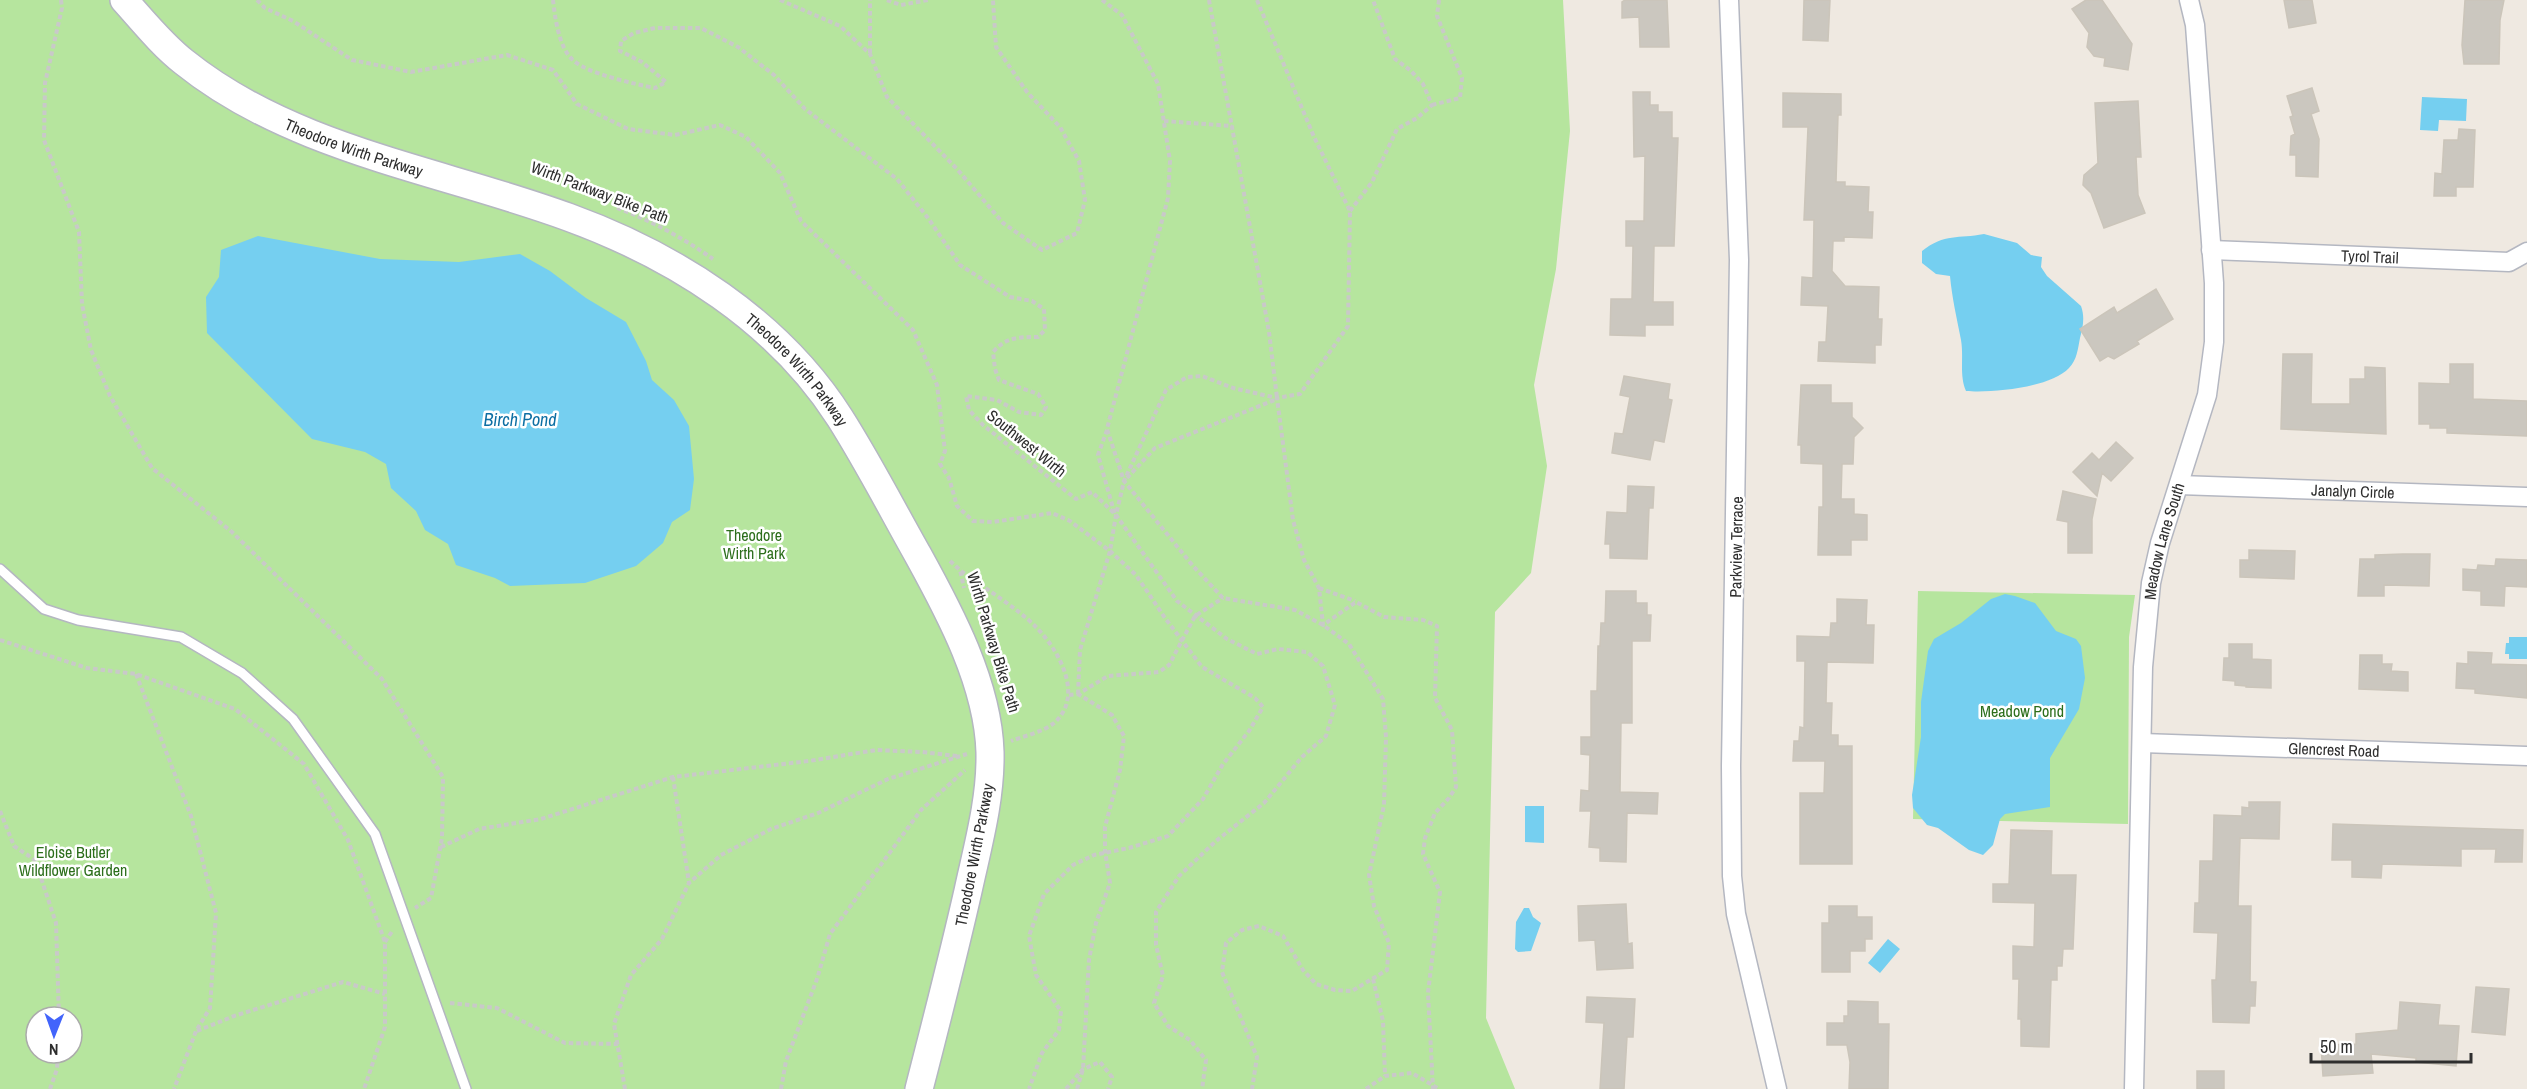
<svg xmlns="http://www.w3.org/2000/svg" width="2527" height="1089" font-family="'Archivo Narrow',sans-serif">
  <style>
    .green { fill: #b6e59e; fill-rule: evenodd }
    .water { fill: #75cff0 }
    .building { fill: #cbc7bf; stroke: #cbc5ba; stroke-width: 1.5 }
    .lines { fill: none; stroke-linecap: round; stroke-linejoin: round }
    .lane-casing { stroke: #b4b7c1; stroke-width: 12 }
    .street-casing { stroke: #b4b7c1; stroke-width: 21 }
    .secondary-casing { stroke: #b4b7c1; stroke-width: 30 }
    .path { stroke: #c9c9c9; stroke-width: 4; stroke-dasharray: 4.5 3; stroke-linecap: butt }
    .lane { stroke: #fff; stroke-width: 9 }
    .street { stroke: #fff; stroke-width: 18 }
    .secondary { stroke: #fff; stroke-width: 27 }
    .labels { text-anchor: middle; stroke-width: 5; stroke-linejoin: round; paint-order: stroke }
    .street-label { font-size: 16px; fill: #2e2e2e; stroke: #fff }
    .park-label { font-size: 16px; fill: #2c6e1b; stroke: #fff }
    .water-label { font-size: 18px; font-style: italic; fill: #0d6fa3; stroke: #fff }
  </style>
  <rect width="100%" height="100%" fill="#efe9e1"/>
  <!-- green -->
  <path class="green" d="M0,0H1563L1570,131L1556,269L1534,385L1547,466L1531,573L1495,612L1486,1018L1515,1089H0ZM36,1017H72V1053H36Z
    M1918,591L2135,595L2129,637L2128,824L1913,819Z"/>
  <!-- water -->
  <path class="water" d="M2422,97L2467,99L2466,121L2439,120L2438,131L2420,130Z
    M1984,234L2017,243L2031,255L2042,257L2041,267L2047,276L2081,306C2085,317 2083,327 2080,338C2078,348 2077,360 2069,368C2050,388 1992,393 1966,391C1959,375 1964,358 1961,340C1957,319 1952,298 1950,276L1936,274L1922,263V251C1945,233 1958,239 1984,234Z
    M258,236L380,259L459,262L520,254L550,271L586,298L626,322L646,361L652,380L674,400L689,426L694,479L690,510L672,522L663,543L636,566L585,583L510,586L495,578L456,565L448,544L425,530L416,511L391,488L386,464L365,452L312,439L207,333L206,297L219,277L221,250Z
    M2005,594L2015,596L2035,603L2056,631L2076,639L2081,646L2085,678L2079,709L2050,758V807L2005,814L2000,819L1993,845L1983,855L1969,850L1938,828L1927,825L1913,808L1912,795L1921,737V702L1928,651L1934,639L1961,623L1991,599Z
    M2509,637H2527V659H2509V654H2505L2506,643H2509Z
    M1525,806H1544V843L1525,842Z
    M1524,908H1529L1533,917L1541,923L1531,951L1518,952L1515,949L1516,922Z
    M1888,939L1900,949L1880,973L1868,963Z"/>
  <!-- building -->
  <path class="building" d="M1625,0H1667L1669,47H1640L1639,17L1622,18V2Z
    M1804,0H1830L1828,41L1803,40Z
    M2086,0H2102L2132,44L2128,70L2104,66L2105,58L2094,56L2087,47L2089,33L2072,9Z
    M2284,0H2312L2316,23L2289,28Z
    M2465,0H2504L2500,20L2499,64H2464L2462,45Z
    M2312,88L2319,111L2311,114L2319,139L2318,177L2296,176V155H2290L2291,136L2295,134L2290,117L2293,116L2287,96Z
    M1633,92H1650V105H1658V112H1672V138H1678L1674,246H1654L1653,302H1673V325H1645V336L1610,335L1611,299H1632L1633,246H1626V221H1644L1645,156L1634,157Z
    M1783,93L1841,94V115H1838L1836,182H1845V186L1869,187L1868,212H1873L1872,238L1844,237V241H1833L1832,271L1845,286L1879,287L1878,319H1882L1881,345H1875V363L1818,361L1819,342H1826L1828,306L1801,305L1802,277L1813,278L1814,220H1804L1808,127H1783Z
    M2138,101L2141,157H2136L2138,195L2145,213L2104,228L2091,193L2083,185L2084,175L2098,163L2095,103Z
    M2459,129L2475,130L2473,187H2456V196H2434L2435,173L2442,174L2444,140H2458Z
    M2156,289L2173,319L2137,341L2139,344L2114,359L2108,356L2100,361L2080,329L2114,307L2117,313Z
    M2283,354H2312L2311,404H2350V379H2365V367L2385,368L2386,434L2281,429Z
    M2450,364H2473V399L2527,401V436L2447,433V428H2430V424H2419V383L2450,384Z
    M1624,376L1670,384L1668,399L1672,400L1664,442L1654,440L1650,460L1612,453L1615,433L1623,434L1630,397L1620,395Z
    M1801,385H1831V403H1852V417L1863,428L1854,437L1853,464H1842L1841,499H1854V514L1867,515V540H1851V555H1818L1819,507H1823V464L1801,463V445H1798Z
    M2116,442L2133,458L2111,481L2102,473L2097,496L2073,472L2092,453L2099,460Z
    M1628,486L1654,487L1653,508H1649L1647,559L1610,558V544H1605L1607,512L1627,513Z
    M2063,491L2096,499L2092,519V553H2068V522L2057,520Z
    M2249,550L2295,551L2294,579L2240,577V560H2249Z
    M2403,554H2430L2429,586L2384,585V596H2358L2360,559H2375V555Z
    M2496,559L2527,560V587L2505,586L2504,606L2481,605V591L2463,590V569L2477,570L2478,565L2495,566Z
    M1606,591H1636V603H1647V615H1651L1650,641H1632V723H1621L1620,792L1658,793L1657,814L1627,813L1626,862L1600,861V848L1589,847L1591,811H1580L1581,790L1589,791L1590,755L1581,754V737H1591V691H1597L1598,646H1600L1601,623H1605Z
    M1837,599L1867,600L1866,625H1874L1873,663L1827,662L1826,703H1832L1831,735H1838V746H1852V864H1800V793H1824L1825,761H1793L1794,741H1799L1800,727L1804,728L1805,661H1797V636L1830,637L1831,623H1837Z
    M2229,644H2252V659L2271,660V688L2246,687V686L2235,685V681L2223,680L2224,658H2229Z
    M2468,652L2492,653L2491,664L2527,665V698L2475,693V689L2456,688L2457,663L2468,664Z
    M2360,655H2382V664H2392L2391,671L2408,672V691L2359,689Z
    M2249,802H2280L2279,839L2240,838L2238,906H2251L2250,982H2256L2255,1006H2250L2249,1023L2213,1022L2212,980H2216L2218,933L2194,932L2195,903H2199L2200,861H2213L2214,815L2242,816V807L2249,808Z
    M2333,824L2523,830L2522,862H2495L2496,849H2461V866L2382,864L2381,878L2352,877V860H2332Z
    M2011,830L2052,831L2051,875H2076L2073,949H2063L2062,966H2057V980H2051L2049,1047L2021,1046V1019H2018L2019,979H2013V946L2034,947L2035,903L1993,902V884H2009Z
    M1626,904L1628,944L1632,943L1633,968L1597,970L1595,940L1579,941L1578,906Z
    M1829,906H1857V917H1872V939H1865V951H1850V972H1822V923H1829Z
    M2476,987L2509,989L2505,1035L2472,1032Z
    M1587,997L1635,999L1633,1037H1627L1624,1089H1600L1604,1023L1586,1022Z
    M1848,1001L1878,1002V1024H1889L1888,1089H1849L1850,1062L1847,1045H1827V1023H1844V1016H1848Z
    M2400,1002L2440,1005L2438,1025L2459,1026L2456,1066L2416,1062V1058L2371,1054L2373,1073L2323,1076L2321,1045L2356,1044V1034L2398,1030Z
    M2197,1071H2224V1089H2197Z"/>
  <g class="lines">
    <defs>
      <path id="lane" d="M0,569L44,609L78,620L181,637L242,673L293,719L375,834L466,1089"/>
      <g id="street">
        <path d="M1729,0L1739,260L1731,766L1732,876L1736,914L1777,1089"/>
        <path id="s1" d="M2211,250L2509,262L2527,252"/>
        <path id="s2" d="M2179,485L2527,497"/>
        <path id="s3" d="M2142,743L2527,756"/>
        <path id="s4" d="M2134,1089L2143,667L2151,583L2160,543L2207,395L2214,342V283L2195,25L2189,0"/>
      </g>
      <g id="secondary">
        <path id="s5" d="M124,0C143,21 162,45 184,62C292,149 440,170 568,217C675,256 778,321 840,418C868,462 892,509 918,555C950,613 988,684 990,752C991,799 978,845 968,891C953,957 936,1023 919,1089"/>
      </g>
    </defs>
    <!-- lane casing -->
    <use href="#lane" class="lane-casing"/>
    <!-- street casing -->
    <use href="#street" class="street-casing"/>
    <!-- secondary casing -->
    <use href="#secondary" class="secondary-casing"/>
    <!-- path -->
    <path class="path" d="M61,0L62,8L45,83L44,140L79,232L82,304L91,350L110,396L152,468L232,532L382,679L443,777L442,838L431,898L415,908
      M257,0L265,8L293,21L352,60L411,72L507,55L553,70L577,104L628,129L675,135L720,125L746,137L780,173L801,221L913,330L937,385L945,451L940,464L949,478L957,506L973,521L993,522L1052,513L1070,521L1110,551L1136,575L1165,618L1202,667L1255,698L1263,707L1249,731L1223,764L1203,799L1168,836L1129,848L1094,855L1073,865L1044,894L1029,936L1036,975L1061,1011L1059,1030L1042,1053L1029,1089
      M553,0C555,18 559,49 574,61C589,74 635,84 655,88L666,82L642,62L620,51L621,41L634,33L655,28H701L738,47L774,75L805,109L897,179L928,218L960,265L1010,297L1032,301L1044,309L1045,330L1038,337C1019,337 1006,337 993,352L995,369L999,380L1038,394L1046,407L1041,415L1019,412L997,400L966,396L969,410L983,425L1076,499L1092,492L1116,515L1177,601L1227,639L1257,654L1278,649L1307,652L1323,666L1335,705L1326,736L1302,757L1264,803L1216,841L1179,876L1156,912V945L1163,976L1154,1003L1168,1026L1190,1040L1206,1060L1202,1089
      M780,0L840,26L870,54L887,97L957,169L1003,223L1042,250L1077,233L1085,200L1079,161L1060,127L1027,92L996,47L993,0
      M887,0L901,5L928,0
      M1102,0L1122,15L1158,84L1170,161L1168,198L1107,429L1124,481L1193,566L1223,598L1295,610L1323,625L1349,644L1383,699L1386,737L1384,805L1369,875L1374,906L1389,943L1387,970L1352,991L1335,990L1316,984L1303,970L1283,936L1259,926L1242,930L1226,943L1222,972L1257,1057L1252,1089
      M1209,0L1269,332L1277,398
      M1257,0L1314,137L1350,211L1348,326L1300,394L1277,398L1293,520L1304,560L1319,588L1323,625L1356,602L1384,617L1423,620L1437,626L1435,698L1452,730L1456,787L1449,798L1435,813L1425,838L1423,854L1440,892L1428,993L1433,1089
      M870,53V0
      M1432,105L1460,98L1462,78L1437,16L1439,0
      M1164,121L1232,126
      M617,208C652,221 683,238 713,259
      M1350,211L1372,182L1397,129L1417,118L1432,105L1423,84L1410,70L1395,59L1373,0
      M1107,430L1098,455L1115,515
      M1127,478L1155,448L1277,399
      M950,561L960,570L964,588
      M961,571C983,587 1017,608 1035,626C1059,650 1085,696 1054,723C1043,732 1024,736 1011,741
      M1319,588L1355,601
      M0,640L87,668L136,674L235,709L304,764L348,840L385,942V1027L364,1089
      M136,674L191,816L216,913L210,1008L196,1031L174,1089
      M1078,694L1080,650L1110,551L1116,515L1124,481L1166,390L1187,377L1202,376L1233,388L1277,398
      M1069,695L1078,694L1108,676L1159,672L1169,665L1195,616L1223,598
      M673,777L689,883
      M0,811L14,846L35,860L56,923L59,1017
      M441,847L479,829L541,819L673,777L809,761L876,750L922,752L957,756
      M385,942L393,930
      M1373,979L1383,1021L1385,1076
      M450,1003L497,1008L565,1043L618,1044
      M197,1031L234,1016L343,982L385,994
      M50,1089L57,1069L58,1053
      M625,1089L614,1024L631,975L662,939L689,883L721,855L771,829L818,813L888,779L967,754
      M781,1089L786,1061L817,979L830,934L921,810L965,770
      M1066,1089L1083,1069L1100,1062L1112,1077L1108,1089
      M1077,1089L1083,1069L1089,960L1096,923L1110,883L1105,851V827L1120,770L1124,736L1112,715L1078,694
      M1366,1089L1385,1076L1412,1073L1439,1089"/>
    <!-- lane -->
    <use href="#lane" class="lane"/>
    <!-- street -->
    <use href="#street" class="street"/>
    <!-- secondary -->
    <use href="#secondary" class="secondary"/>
  </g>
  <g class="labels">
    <!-- street labels -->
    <g class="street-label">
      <text dy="6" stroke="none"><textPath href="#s5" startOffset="278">Theodore Wirth Parkway</textPath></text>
      <text transform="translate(600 192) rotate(21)" y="6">Wirth Parkway Bike Path</text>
      <text dy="6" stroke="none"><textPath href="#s1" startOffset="159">Tyrol Trail</textPath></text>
      <text dy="6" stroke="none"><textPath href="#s5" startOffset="782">Theodore Wirth Parkway</textPath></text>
      <text transform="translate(1027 443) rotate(39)" y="6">Southwest Wirth</text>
      <text dy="6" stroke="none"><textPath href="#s2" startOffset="174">Janalyn Circle</textPath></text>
      <text dy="6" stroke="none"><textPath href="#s4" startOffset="550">Meadow Lane South</textPath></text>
      <text transform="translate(1736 547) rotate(-89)" y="6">Parkview Terrace</text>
      <text transform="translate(994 642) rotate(73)" y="6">Wirth Parkway Bike Path</text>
      <text dy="6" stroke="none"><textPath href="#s3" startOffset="192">Glencrest Road</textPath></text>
      <text transform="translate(974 855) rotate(-79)" y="6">Theodore Wirth Parkway</text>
    </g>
    <!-- park labels -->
    <g class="park-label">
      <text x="754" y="541">Theodore<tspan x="754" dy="18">Wirth Park</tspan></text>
      <text x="2022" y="717">Meadow Pond</text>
      <text x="73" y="858">Eloise Butler<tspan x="73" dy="18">Wildflower Garden</tspan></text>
    </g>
    <!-- water labels -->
    <g class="water-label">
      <text x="520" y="426">Birch Pond</text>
    </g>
  </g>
  <!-- north arrow -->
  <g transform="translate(54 1035) rotate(181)"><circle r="28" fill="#ffffff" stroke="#ababab" stroke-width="1.5"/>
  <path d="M0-4.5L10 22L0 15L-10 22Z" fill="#4264fb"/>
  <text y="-9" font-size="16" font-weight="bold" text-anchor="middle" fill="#2e2e2e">N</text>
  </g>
  <!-- scale -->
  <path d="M2311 1053v9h160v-9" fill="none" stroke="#2e2e2e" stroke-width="3"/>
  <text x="2320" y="1053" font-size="18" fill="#2e2e2e" stroke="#ffffff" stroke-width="4.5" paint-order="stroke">50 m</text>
</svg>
